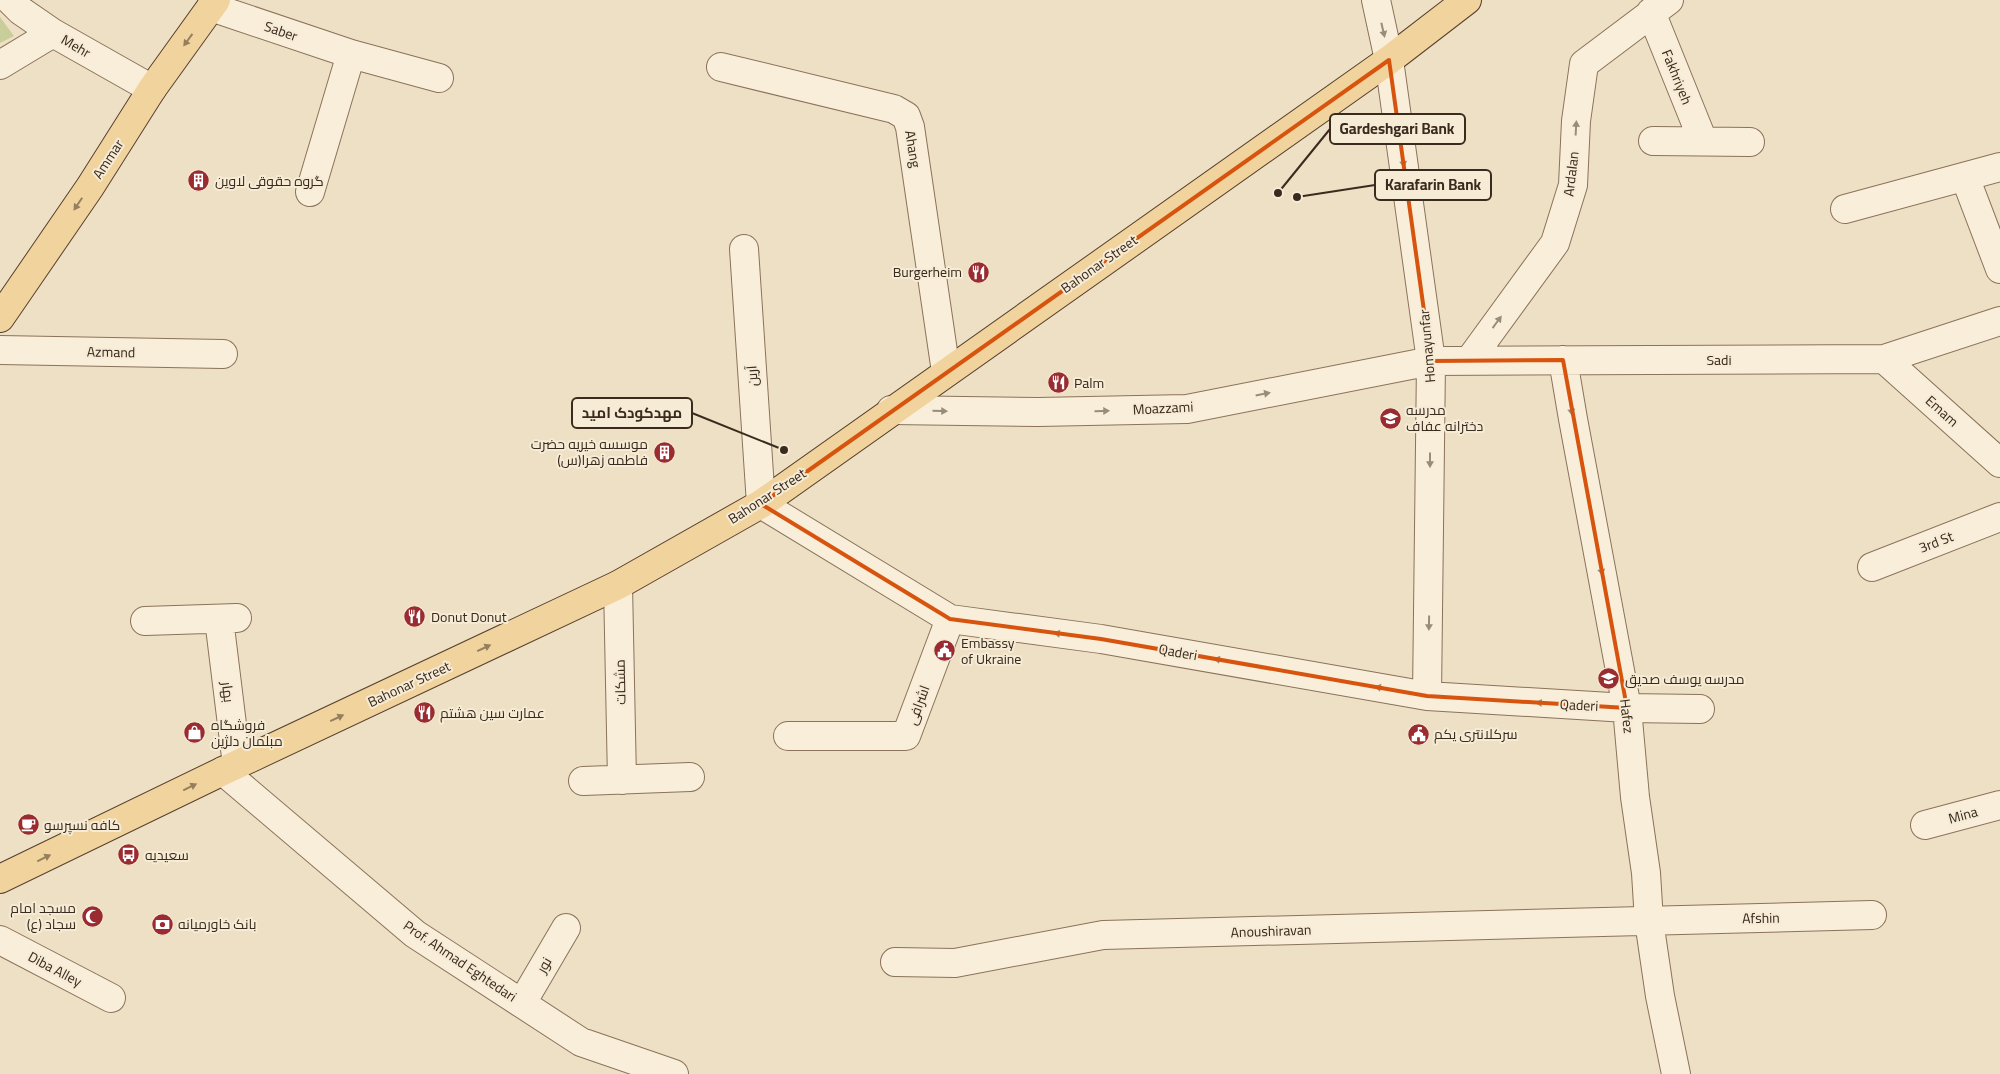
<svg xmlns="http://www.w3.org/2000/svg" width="2000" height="1074" font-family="Georgia,Cairo,serif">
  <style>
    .green { fill: #c9cd99 }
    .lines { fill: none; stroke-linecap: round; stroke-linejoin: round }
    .minor-casing { stroke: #8a725b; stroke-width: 30 }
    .major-casing { stroke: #57402f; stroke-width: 30 }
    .minor { stroke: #f9eed9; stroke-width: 28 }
    .major { stroke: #f1d39d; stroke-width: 28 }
    .oneway { fill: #9a8c7c }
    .oneway2 { fill: #967f5e }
    .marked { fill: none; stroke: #d7540e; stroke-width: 4; stroke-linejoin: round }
    .labels { text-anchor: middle; stroke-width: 4; stroke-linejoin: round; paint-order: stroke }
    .street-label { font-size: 14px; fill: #3a2b1f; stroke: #f6ebd5 }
    .poi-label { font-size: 14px; fill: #3a2b1f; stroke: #f6ebd5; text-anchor: start }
    .leader { fill: none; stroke: #3a2b1f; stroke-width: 2 }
    .callout-dot { fill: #3a2b1f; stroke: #f6ebd5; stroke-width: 2 }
    .callout { fill: #f6ebd5; stroke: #3a2b1f; stroke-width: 2 }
    .callout-label { font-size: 15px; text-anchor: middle; font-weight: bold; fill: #3a2b1f }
  </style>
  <rect width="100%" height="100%" fill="#eee0c5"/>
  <!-- green -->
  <path class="green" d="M0,17L14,36L0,43Z"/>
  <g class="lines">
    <defs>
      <path id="minor" d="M10,0L21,11L53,33
        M1376,0L1389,60L1431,361L1427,696
        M211,7L351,54L439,78
        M1651,12L1703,141
        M0,65L53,33L152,89
        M721,67L894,109L906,116L910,127L946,372
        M1653,141L1750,142
        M1965,177L2000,269
        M310,192L351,54
        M1845,209L2000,167
        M744,249L761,504L950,619L1101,639L1427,696L1627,708L1700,709
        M0,350L223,354
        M1884,359L2000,463
        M1563,360L1573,419L1627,708L1635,797L1646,873L1649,921L1660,996L1676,1074
        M1469,361L1555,243L1573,185L1576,121L1584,64L1669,0
        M891,410L1038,412L1187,409L1431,361L1884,359L2000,321
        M1872,567L2000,517
        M618,585L622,780
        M219,619L237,765
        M145,621L237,618
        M788,736H906L950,619
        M223,771L415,934L581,1042L674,1074
        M583,781L690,777
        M1925,825L2000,805
        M0,940L111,998
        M895,962L955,963L1103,935L1872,915
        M522,1003L566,928"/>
      <path id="major" d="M0,318L90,187L152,89L216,0
        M0,879L223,771L618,585L761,504L1389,60L1467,0"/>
    </defs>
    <!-- minor casing -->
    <use href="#minor" class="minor-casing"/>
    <!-- major casing -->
    <use href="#major" class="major-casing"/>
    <!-- minor -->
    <use href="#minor" class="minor"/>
    <!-- major -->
    <use href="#major" class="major"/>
  </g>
  <!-- one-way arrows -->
  <defs><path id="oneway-solid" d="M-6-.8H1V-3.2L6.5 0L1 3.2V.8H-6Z" transform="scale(1.25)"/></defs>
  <g class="oneway">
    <use href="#oneway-solid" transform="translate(1383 30) rotate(77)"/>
    <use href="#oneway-solid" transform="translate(1576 128) rotate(-87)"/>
    <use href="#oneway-solid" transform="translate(1403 160) rotate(82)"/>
    <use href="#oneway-solid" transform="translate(1497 322) rotate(-54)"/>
    <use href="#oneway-solid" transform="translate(1263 394) rotate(-11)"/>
    <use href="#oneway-solid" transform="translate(1571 408) rotate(81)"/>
    <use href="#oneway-solid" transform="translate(940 411) rotate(1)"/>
    <use href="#oneway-solid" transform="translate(1102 411) rotate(-1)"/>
    <use href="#oneway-solid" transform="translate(1430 460) rotate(90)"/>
    <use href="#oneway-solid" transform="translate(1601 568) rotate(79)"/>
    <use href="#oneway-solid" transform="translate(1429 623) rotate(91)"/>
    <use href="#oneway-solid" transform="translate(1061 634) rotate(-172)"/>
    <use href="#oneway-solid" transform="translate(1221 660) rotate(-170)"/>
    <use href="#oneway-solid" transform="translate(1382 688) rotate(-170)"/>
    <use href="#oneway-solid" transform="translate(1543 703) rotate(-177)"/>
  </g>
  <g class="oneway2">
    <use href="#oneway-solid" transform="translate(188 40) rotate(126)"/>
    <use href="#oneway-solid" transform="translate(78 204) rotate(124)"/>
    <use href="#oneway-solid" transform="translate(484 648) rotate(-25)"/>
    <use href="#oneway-solid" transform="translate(337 718) rotate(-25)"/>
    <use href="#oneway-solid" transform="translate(190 787) rotate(-26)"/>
    <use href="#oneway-solid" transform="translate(44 858) rotate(-26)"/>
  </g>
  <!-- marked area -->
  <path class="marked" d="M1389,60L1431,361L1563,360L1627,708L1427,696L1101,639L950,619L761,504Z"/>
  <!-- icons -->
  <defs>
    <symbol id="building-disc" viewBox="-11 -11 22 22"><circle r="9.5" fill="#992b31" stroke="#f6ebd5"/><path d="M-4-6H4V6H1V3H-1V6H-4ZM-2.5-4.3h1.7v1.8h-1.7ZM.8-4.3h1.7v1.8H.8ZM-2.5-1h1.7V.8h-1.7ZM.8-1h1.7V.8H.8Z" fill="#fff"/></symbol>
    <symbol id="restaurant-disc" viewBox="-11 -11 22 22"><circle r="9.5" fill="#992b31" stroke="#f6ebd5"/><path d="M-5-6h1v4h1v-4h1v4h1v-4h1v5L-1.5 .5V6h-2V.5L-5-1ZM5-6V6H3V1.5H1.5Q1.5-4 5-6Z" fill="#fff"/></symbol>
    <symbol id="school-disc" viewBox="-11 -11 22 22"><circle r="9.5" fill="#992b31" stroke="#f6ebd5"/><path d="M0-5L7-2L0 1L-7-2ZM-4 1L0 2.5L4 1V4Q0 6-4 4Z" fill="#fff"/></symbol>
    <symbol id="civic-disc" viewBox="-11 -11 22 22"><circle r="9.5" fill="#992b31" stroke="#f6ebd5"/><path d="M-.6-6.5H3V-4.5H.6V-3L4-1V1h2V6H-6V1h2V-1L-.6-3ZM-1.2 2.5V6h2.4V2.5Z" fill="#fff"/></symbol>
    <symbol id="shop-disc" viewBox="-11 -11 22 22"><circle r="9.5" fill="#992b31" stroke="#f6ebd5"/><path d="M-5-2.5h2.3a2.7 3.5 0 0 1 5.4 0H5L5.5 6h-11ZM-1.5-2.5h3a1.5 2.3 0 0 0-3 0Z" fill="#fff"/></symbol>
    <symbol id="cafe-disc" viewBox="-11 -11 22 22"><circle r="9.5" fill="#992b31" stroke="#f6ebd5"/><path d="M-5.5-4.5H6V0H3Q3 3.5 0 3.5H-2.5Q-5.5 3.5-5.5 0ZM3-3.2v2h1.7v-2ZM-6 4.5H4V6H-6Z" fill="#fff"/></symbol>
    <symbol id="bus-disc" viewBox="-11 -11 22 22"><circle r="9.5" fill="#992b31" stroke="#f6ebd5"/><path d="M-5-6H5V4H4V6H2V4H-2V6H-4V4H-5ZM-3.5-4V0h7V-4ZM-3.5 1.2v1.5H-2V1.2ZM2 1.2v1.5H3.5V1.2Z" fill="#fff"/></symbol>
    <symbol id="mosque-disc" viewBox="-11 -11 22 22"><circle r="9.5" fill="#992b31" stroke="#f6ebd5"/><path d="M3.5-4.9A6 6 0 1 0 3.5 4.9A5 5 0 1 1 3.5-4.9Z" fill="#fff"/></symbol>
    <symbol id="bank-disc" viewBox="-11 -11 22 22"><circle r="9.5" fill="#992b31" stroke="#f6ebd5"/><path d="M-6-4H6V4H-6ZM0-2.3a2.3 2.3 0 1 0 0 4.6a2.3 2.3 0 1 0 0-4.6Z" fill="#fff"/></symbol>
  </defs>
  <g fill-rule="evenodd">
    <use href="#building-disc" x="186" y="168" width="25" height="25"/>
    <use href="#restaurant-disc" x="966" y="260" width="25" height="25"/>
    <use href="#restaurant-disc" x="1046" y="370" width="25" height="25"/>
    <use href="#school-disc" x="1378" y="406" width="25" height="25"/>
    <use href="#building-disc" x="652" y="440" width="25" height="25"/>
    <use href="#restaurant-disc" x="402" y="604" width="25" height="25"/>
    <use href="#civic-disc" x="932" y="638" width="25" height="25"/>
    <use href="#school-disc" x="1596" y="666" width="25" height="25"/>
    <use href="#restaurant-disc" x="412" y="700" width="25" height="25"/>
    <use href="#shop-disc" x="182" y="720" width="25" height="25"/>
    <use href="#civic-disc" x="1406" y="722" width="25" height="25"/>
    <use href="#cafe-disc" x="16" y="812" width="25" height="25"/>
    <use href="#bus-disc" x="116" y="842" width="25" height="25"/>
    <use href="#mosque-disc" x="80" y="904" width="25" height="25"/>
    <use href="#bank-disc" x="150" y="912" width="25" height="25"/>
  </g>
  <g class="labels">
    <!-- street labels -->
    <g class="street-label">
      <text transform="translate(281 31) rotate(19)" y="5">Saber</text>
      <text transform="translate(76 46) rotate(30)" y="5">Mehr</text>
      <text transform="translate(1677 77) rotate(68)" y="5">Fakhriyeh</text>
      <text transform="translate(913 149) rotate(81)" y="5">Ahang</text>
      <text transform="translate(108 159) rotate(-57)" y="5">Ammar</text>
      <text transform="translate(1571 174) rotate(-83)" y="5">Ardalan</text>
      <text transform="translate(1099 264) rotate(-35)" y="5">Bahonar Street</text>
      <text transform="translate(1427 346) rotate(-95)" y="5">Homayunfar</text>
      <text transform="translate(111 352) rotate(1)" y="5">Azmand</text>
      <text x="1719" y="365">Sadi</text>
      <text transform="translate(752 376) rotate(-94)" y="5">آرین</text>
      <text transform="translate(1163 408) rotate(-3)" y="5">Moazzami</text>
      <text transform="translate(1942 411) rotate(42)" y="5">Emam</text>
      <text transform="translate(767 496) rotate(-33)" y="5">Bahonar Street</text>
      <text transform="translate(1936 542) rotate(-21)" y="5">3rd St</text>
      <text transform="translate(1178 652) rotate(10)" y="5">Qaderi</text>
      <text transform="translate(620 682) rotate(-91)" y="5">مشکات</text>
      <text transform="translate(409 684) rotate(-25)" y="5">Bahonar Street</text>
      <text transform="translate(228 692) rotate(83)" y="5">بهار</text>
      <text transform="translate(918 705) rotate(-70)" y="5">اشرافی</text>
      <text transform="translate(1579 705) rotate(3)" y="5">Qaderi</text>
      <text transform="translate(1627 716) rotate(83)" y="5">Hafez</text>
      <text transform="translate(1963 815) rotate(-15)" y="5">Mina</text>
      <text transform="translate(1761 918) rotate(-1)" y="5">Afshin</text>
      <text transform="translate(1271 931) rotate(-2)" y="5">Anoushiravan</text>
      <text transform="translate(460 961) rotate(34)" y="5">Prof. Ahmad Eghtedari</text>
      <text transform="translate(544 965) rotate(-60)" y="5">نور</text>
      <text transform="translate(55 969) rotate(28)" y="5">Diba Alley</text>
    </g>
    <!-- poi labels -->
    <g class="poi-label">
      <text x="215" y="186">گروه حقوقی لاوین</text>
      <text x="962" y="277" text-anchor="end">Burgerheim</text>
      <text x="1074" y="388">Palm</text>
      <text x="1406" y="415">مدرسه<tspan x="1406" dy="16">دخترانه عفاف</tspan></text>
      <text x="648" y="449" text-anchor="end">موسسه خیریه حضرت<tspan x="648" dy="16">فاطمه زهرا(س)</tspan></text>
      <text x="431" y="622">Donut Donut</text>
      <text x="961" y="648">Embassy<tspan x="961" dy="16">of Ukraine</tspan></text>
      <text x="1625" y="684">مدرسه یوسف صدیق</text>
      <text x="440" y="718">عمارت سین هشتم</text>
      <text x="211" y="730">فروشگاه<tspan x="211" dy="16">مبلمان دلژین</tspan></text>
      <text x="1434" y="739">سرکلانتری یکم</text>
      <text x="44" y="830">کافه نسپرسو</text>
      <text x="145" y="860">سعیدیه</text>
      <text x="76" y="913" text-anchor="end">مسجد امام<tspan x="76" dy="16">سجاد (ع)</tspan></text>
      <text x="178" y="929">بانک خاورمیانه</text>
    </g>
  </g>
  <!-- callouts -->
  <path class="leader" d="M1278 193L1330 129M1297 197L1375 185M784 450L692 413"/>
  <g class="callout-dot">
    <circle cx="1278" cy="193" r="5"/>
    <circle cx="1297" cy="197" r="5"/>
    <circle cx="784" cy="450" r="5"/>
  </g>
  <g class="callout">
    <rect x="1330" y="114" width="135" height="30" rx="5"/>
    <rect x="1375" y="170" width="116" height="30" rx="5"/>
    <rect x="572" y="398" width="120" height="30" rx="5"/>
  </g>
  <g class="callout-label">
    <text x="1397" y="134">Gardeshgari Bank</text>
    <text x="1433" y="190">Karafarin Bank</text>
    <text x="632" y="418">مهدکودک امید</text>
  </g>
</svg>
